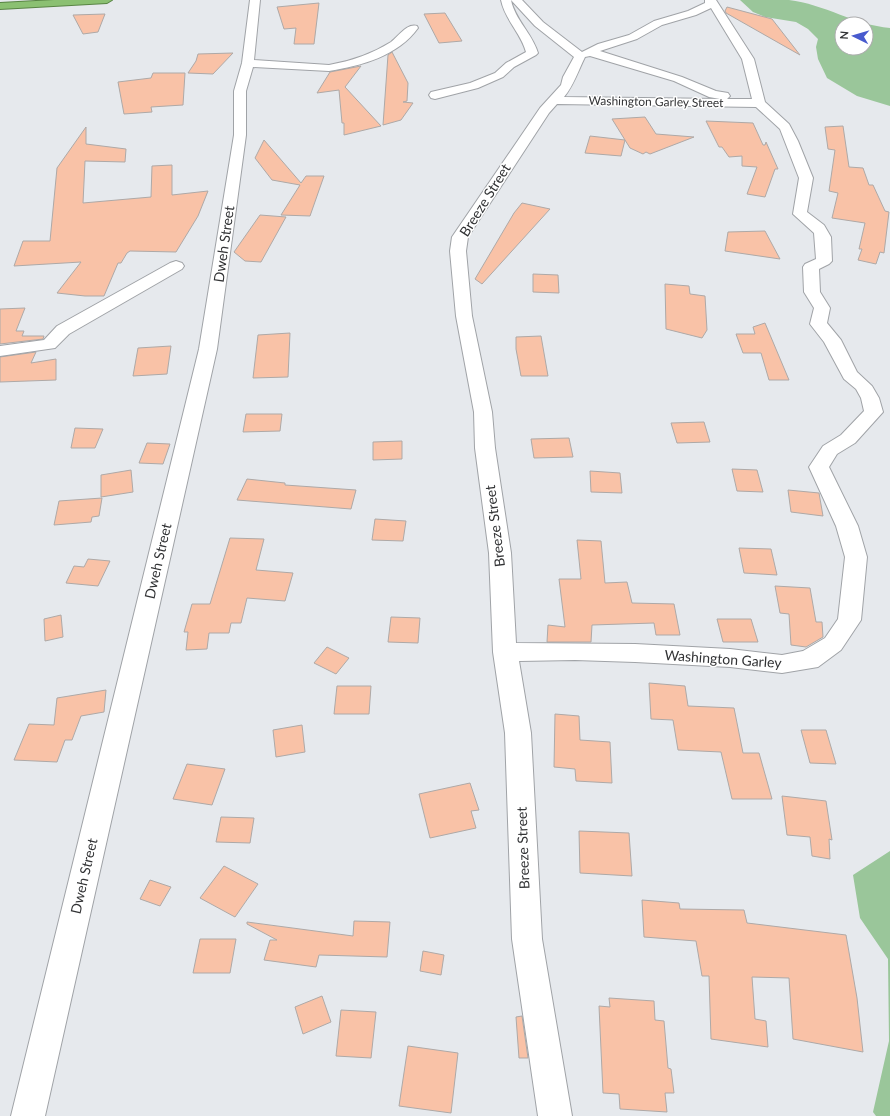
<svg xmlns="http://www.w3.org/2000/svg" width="890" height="1116" font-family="Lato,sans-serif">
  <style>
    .green { fill: #9ac69a; fill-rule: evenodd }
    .building { fill: #f9c2a7; stroke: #aea9a7 }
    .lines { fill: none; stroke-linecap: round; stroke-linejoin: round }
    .minor-casing { stroke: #a0a3a7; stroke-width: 2 }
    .trunk-casing { stroke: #598445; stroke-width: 2 }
    .minor { fill: #fff; fill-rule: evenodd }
    .trunk { fill: #8bc072; fill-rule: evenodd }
    .labels { text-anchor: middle; stroke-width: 3; stroke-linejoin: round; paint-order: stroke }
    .far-street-label { font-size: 12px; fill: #323335; stroke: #fff }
    .street-label { font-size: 14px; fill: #323335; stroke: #fff }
  </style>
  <rect width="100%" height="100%" fill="#e6e9ed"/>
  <!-- green -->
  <path class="green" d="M740,0C756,0 774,0 789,0C824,4 855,25 890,28V106L857,96L827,78L818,59L816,47L818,39L808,29L796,22L765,17L753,12ZM842,24H866V48H842Z
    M890,851V1116H876L873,1112L889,1041L888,959L860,918L853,875Z"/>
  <!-- building -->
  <path class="building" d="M319,3L314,44H294L296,28L284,29L277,7Z
    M727,7L772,19L800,55L726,13L725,11Z
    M445,13L462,41L439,43L424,14Z
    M105,14L98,32L83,34L73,15Z
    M392,52L408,83L407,101L403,102L413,103L401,120L383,125L388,55Z
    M233,53L213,74L188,73L196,61L198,54Z
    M361,66L345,87L381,126L344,135V123H342L339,90L317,93L330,72Z
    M153,73H185L183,105L151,107L152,112L124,114L118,82L151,78Z
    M645,117L656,134L694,137L650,154L646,152L643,154L630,148L625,140L621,156L585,153L590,136L625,140L612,119Z
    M706,121L753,123L763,145H765L766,142L778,169H775L765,197L747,194L757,167L742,166V156L729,157L722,147H719Z
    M843,126L849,167L863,168L869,185H873L885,211L889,212L884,253L880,252L876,264L858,260L862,249H859L865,223L832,218L838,193L829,191L835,150L828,149L825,127Z
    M86,127V144L126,149L125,162L85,161L83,203L151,197L152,166L172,165V195L208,191L198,216L176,252L130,251L127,253L121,263H118L104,296H85L57,293L81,262L14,266L23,241H50L57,168Z
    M264,140L301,183L306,176H324L310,216L281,215L300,185L272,180L255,158Z
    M522,203L550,209L482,284L475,279L514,213Z
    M260,215L286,217L261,262L245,261L234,252Z
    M765,231L780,259L725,251L728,232Z
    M533,274L558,275L559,293L533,292Z
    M665,284L689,286L690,294L705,296L707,330L702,338L666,329Z
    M25,308L16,331H24L22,336H44L43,339L0,344V309Z
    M765,323L789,380H769L761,353H743L736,334H755L753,327Z
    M290,333L288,377L253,378L258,335Z
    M541,336L548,376H521L516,349V337Z
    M171,346L167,374L133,376L138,348Z
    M36,352L31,363L56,359V380L0,382V357Z
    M246,414H282L280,431L243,432Z
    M704,422L710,442L677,443L671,423Z
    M75,428L103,429L95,448H71Z
    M569,438L573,457L534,458L531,439Z
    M402,441V459L373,460V442Z
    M147,443L170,444L163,464L139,463Z
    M732,469L757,470L763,492L737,491Z
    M131,470L133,492L101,497V475Z
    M590,471L620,473L622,493L591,492Z
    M247,479L285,483V485L356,490L351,509L237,500Z
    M788,490L819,493L823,516L791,512Z
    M102,498L99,516L92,517L91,522L54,525L59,501Z
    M375,519L406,521L403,541L372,540Z
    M230,538L264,539L256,570L293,573L285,601L247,598L241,623H231L229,633H209L207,649L186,650L188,632H184L192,604H210Z
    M577,540L601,541L605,583L627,582L632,603L674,604L680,635H656L654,623L592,625L591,642H547L548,625L565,627L559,579H581Z
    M739,548L771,549L777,575L744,573Z
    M88,559L110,561L98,586L66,583L74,566L84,567Z
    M775,586L810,588L816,622H822L823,637L806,647L791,645L789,614L780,613Z
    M61,615L63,637L45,641L44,619Z
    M391,617L420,618L418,643L388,642Z
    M717,619H751L758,642H723Z
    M327,647L349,658L336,674L314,663Z
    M649,683L685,686L688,706L734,708L743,753H759L772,799H732L721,752L678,750L673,720L651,719Z
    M337,686H371L369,714H334Z
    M106,690L104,712L81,716L72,740H65L57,762L14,760L29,724L54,725L57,698Z
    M555,714L579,716L580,740L610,742L612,783L576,781L575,769L554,767Z
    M302,725L305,752L276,757L273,730Z
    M801,730H826L836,764L810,763Z
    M187,764L225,769L212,805L173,799Z
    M470,783L479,810L471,811L476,828L430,838L419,794Z
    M782,796L826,801L832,840L829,839L830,859L812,856L810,837L787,835Z
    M221,817L254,818L250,843L216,842Z
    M579,831L629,833L632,876L580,873Z
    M224,866L258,884L235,917L200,898Z
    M150,880L171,887L160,906L140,899Z
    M642,900L679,903L680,909L744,910L747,923L846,935L857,998L863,1052L793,1039L789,978L752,977L755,1019L766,1021L768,1047L711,1039L709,976H702L696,941L644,937Z
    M354,921L390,922L387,957L319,955L316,967L264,960L270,940H277L247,924V922L353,936Z
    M200,939H236L230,973H193Z
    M423,951L444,955L441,975L420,971Z
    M322,996L331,1022L303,1034L295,1007Z
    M609,998L654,1001L655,1020L664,1021L668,1068L671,1069L674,1093H665L667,1112L620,1109L619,1094L603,1093L599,1006L610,1007Z
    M341,1010L376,1012L371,1058L336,1056Z
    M522,1016L528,1058H519L516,1017Z
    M408,1046L458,1053L451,1113L399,1106Z"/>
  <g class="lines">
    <defs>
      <path id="minor" d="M250,0H260L254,60L329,65C351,61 372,54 391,42C399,36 407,23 417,26L418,28C398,56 361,66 329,71L253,67L246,91V135L217,349L45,1116H11L199,349L234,135V91L242,63Z
        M501,0H511C515,20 532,33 538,53L536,55L514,67L503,77L478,88L435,99L431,98L429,95L431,92L470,83L495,73L506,63L526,52C521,33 505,20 501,0Z
        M511,0H522L543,22L582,52L598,44L629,35L654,21L688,11L705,3V0H716L754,59L765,102L789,124L798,141L813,178L807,212L824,225L831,237L832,261L829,264L819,269L820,292L830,308L827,323L841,340L857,372L872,386L879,398L883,412L855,443L837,454L829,467L858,526L867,557L861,620L841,650L818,667L782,673L730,667L635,662L575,660L519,661L531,733L542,939L572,1116H538L512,939L505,733L493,652L489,553L475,448L474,412L456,316L450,251L452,237L540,108L561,85L563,77L574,57L535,26ZM711,8L742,59L752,99H727L730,96L728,93L716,91L682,77L600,51L637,39L662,25L696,15ZM590,56L674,81L709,97L720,99L564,97C574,85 578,71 585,57ZM557,104L756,107L780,129L799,178L793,214L814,233L816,259L805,264L803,267L804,292L814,308L810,324L824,342L844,379L856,389L861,398L864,411L841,435L823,446L809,467L836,526L845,557L838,619L825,638L803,651L782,655L730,649L635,644L516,643L511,553L495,448L492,412L472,316L466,251L468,237L549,113Z
        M176,261L182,263L184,266L182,269L69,334L55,348L0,356V346L44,340L57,326L170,263Z"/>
      <path id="trunk" d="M54,0H112L107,3L0,9V3Z"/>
    </defs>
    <!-- minor casing -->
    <use href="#minor" class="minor-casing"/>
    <!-- trunk casing -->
    <use href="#trunk" class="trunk-casing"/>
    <!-- minor -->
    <use href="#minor" class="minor"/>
    <!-- trunk -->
    <use href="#trunk" class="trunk"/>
  </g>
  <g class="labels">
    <!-- far-street labels -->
    <g class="far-street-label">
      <text transform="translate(656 102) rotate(1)" y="4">Washington Garley Street</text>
    </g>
    <!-- street labels -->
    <g class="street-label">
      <text transform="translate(485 200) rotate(-58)" y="5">Breeze Street</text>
      <text transform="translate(224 244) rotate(-82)" y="5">Dweh Street</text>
      <text transform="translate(495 526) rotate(-97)" y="5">Breeze Street</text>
      <text transform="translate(158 561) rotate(-77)" y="5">Dweh Street</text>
      <text transform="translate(723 659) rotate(4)" y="5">Washington Garley</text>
      <text transform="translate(523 848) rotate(-92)" y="5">Breeze Street</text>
      <text transform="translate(84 876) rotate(-77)" y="5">Dweh Street</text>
    </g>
  </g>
  <!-- north arrow -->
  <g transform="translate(854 36) rotate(275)"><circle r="19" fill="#ffffff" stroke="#adadae"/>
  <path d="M0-3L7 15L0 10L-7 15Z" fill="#485ace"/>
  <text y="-6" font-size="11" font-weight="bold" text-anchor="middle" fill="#323335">N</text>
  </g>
</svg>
